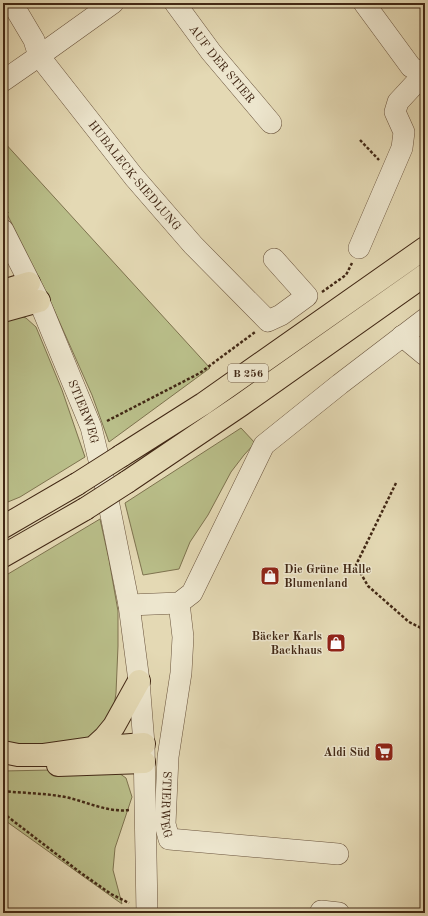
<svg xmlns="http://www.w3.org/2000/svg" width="428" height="916" font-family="'Old Standard TT',serif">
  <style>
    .green { fill: #b9be89; stroke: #7e734f }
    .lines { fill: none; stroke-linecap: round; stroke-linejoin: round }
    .minor-casing { stroke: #6a543d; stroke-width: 22 }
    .highway-casing { stroke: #422815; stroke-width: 24 }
    .path { stroke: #422815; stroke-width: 2.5; stroke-dasharray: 3 2; stroke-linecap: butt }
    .minor { stroke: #ede6ce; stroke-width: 21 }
    .highway { stroke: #e4d9b4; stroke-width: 22 }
    .highway-bridge-casing { stroke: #422815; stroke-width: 24; stroke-linecap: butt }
    .highway-bridge { stroke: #e4d9b4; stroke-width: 22 }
    .labels { text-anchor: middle; stroke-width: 3; stroke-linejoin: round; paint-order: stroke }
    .shield { fill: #ede6ce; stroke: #75614c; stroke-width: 1 }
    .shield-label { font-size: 11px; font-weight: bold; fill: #422815 }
    .street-label { font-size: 12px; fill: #422815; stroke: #ede6ce }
    .poi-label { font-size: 12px; font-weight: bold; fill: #422815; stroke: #ede6ce; text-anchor: end }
  </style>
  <rect width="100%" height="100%" fill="#e4d9b4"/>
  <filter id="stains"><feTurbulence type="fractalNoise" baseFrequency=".005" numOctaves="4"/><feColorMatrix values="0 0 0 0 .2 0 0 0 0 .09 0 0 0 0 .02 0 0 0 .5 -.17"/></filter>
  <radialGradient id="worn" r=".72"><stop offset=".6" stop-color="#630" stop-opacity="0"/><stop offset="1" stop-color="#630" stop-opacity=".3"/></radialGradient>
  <!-- green -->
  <path class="green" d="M3,141L210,368L109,442L92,395L47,294L3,206Z
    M16,315L26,318L36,327L62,390L85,457L20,497L3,504V319Z
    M241,428L255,443L244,455L231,472L208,515L190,542L179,569L143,575L125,503Z
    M100,519L109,560L118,611V646L116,693L113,713L95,736L53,749L3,744V577Z
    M99,769L116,771L126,778L132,797L115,848L113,870L122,904L3,819V771Z"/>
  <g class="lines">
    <defs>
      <g id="minor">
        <path d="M12,3L34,40L39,56L113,3"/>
        <path id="s1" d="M175,3L211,52L271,123"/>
        <path d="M364,3L411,67L425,75"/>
        <path id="s2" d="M3,81L39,56L134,177L193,245L268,321L281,315L307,296L274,259"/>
        <path id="s3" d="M3,230L39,301L91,427L105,485L129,605L139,681L144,744L147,913"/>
        <path d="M359,248L402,148L404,132L395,112L398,102L423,75"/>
        <path d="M402,336L425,355"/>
        <path id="s4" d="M179,603L183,637L181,673L168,757L165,824L169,839L338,854"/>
        <path d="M129,605L179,603L192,593L264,445L340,384L425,319"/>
        <path d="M321,913V911L339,913"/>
      </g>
      <path id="highway" d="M3,291L29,283
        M3,311L39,301
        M121,456L203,404L425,248
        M127,482L241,405L425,275
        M3,527L77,484
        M3,556L85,509
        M93,748L144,744
        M3,752L18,755H44L93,748L105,737L114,726L139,681
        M58,765L144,762"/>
    </defs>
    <!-- minor casing -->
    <use href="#minor" class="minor-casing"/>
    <!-- highway casing -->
    <use href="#highway" class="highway-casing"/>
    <!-- path -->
    <path class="path" d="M360,140L379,160
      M3,204L8,213
      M322,292L346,275L352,263
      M107,421L200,373L255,332
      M396,483L356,565L368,586L409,622L425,630
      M3,791C21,793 40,793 59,796C82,799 105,813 129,810
      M3,813L81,873L111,894L129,903"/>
    <!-- minor -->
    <use href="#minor" class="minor"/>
    <!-- highway -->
    <use href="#highway" class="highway"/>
    <defs>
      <path id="highway-bridge" d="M77,484L121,456
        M85,509L127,482"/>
    </defs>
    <!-- highway-bridge casing -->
    <use href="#highway-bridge" class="highway-bridge-casing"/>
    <!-- highway-bridge -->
    <use href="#highway-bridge" class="highway-bridge"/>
  </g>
  <!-- icons -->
  <defs>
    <symbol id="shop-square" viewBox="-11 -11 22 22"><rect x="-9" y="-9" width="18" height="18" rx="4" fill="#8f2418" stroke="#ede6ce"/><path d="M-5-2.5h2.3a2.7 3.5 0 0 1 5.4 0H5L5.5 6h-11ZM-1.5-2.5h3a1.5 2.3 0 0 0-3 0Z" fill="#fff"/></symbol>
    <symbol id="supermarket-square" viewBox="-11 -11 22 22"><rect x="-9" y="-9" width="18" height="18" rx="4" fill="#8f2418" stroke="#ede6ce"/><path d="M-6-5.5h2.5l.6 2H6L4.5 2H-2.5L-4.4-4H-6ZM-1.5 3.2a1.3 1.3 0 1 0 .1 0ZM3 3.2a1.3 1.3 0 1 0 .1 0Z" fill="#fff"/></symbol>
  </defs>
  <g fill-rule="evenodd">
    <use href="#shop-square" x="259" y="565" width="22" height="22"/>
    <use href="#shop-square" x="325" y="632" width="22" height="22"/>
    <use href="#supermarket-square" x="373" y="741" width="22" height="22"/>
  </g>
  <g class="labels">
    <!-- shield labels -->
    <rect class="shield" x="228" y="364" width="40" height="18" rx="3"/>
    <g class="shield-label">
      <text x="248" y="377">B 256</text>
    </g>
    <!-- street labels -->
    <g class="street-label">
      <text dy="4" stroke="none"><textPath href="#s1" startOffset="77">AUF DER STIER</textPath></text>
      <text dy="4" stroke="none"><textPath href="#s2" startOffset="197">HUBALECK-SIEDLUNG</textPath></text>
      <text dy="4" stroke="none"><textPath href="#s3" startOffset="199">STIERWEG</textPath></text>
      <text dy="4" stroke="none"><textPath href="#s4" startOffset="203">STIERWEG</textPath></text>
    </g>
    <!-- poi labels -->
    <g class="poi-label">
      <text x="284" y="573" text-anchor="start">Die Grüne Halle<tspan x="284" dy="14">Blumenland</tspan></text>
      <text x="322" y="640">Bäcker Karls<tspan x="322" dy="14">Backhaus</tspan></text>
      <text x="370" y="756">Aldi Süd</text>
    </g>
  </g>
  <!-- margin -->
  <rect width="428" height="916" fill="none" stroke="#e4d9b4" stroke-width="16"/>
  <rect x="4" y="4" width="420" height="908" fill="none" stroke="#422815" stroke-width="2"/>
  <rect x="8" y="8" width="412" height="900" fill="none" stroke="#422815"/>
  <rect width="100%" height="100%" filter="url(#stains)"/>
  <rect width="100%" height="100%" fill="url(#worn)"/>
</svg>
